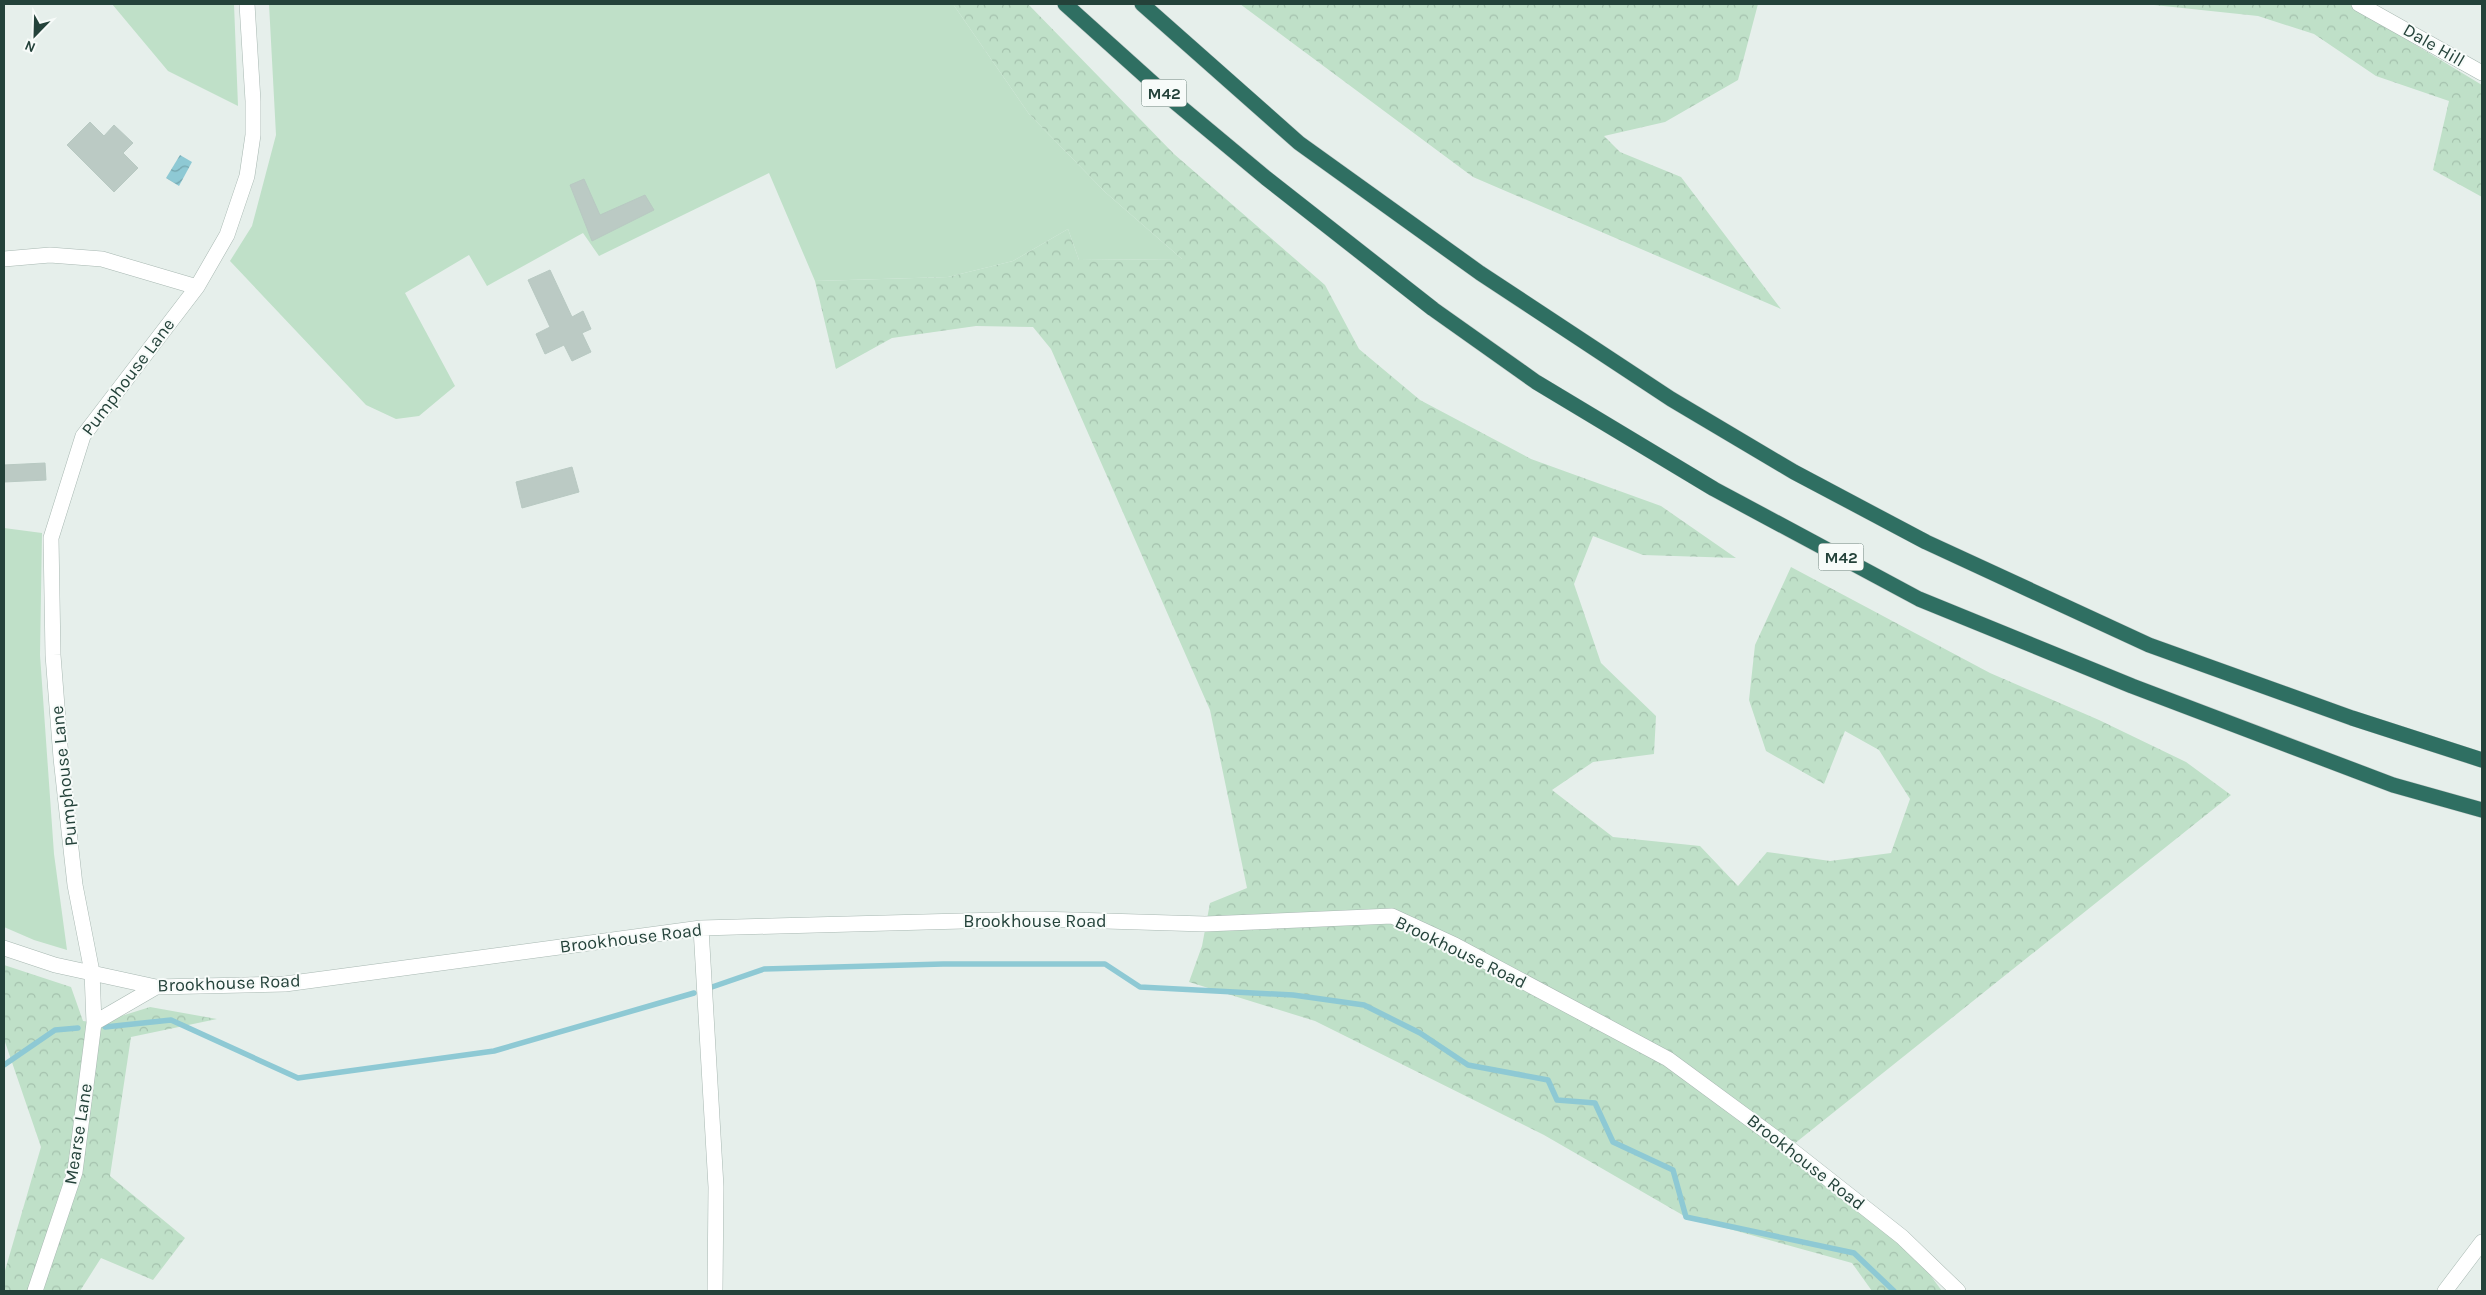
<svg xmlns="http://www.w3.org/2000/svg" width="2486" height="1295" font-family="Karla,sans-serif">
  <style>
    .green { fill: #bfe0c8 }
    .forest { fill: url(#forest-crowns) }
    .water { fill: url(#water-waves) }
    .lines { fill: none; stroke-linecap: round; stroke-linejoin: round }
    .stream { stroke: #8ec9d4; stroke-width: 5.5 }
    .building { fill: #bbcac4; stroke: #b8c9c2 }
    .minor-casing { stroke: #a8b8b2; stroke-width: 16 }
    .highway-casing { stroke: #c2cac8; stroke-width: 16 }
    .minor { stroke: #fff; stroke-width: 15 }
    .highway { stroke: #2f6f62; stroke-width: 15 }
    .labels { text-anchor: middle; stroke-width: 4; stroke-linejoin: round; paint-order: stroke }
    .shield { fill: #f7fbf9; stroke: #637a73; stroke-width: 1 }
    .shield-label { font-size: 16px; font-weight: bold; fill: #24423a }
    .street-label { font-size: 18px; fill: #24423a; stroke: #f7fbf9 }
  </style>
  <defs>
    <pattern id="forest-crowns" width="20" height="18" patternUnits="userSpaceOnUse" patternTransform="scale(1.25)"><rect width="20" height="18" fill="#bfe0c8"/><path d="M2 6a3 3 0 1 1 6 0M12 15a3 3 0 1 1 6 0" fill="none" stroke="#a4c1ad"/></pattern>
    <pattern id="water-waves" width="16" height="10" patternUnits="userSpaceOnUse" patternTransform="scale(1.25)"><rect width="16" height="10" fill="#8ec9d4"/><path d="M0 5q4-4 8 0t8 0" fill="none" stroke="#74a5ad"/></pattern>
  </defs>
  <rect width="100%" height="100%" fill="#e6efeb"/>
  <!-- green -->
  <path class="green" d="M112,4H234L238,106L168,71Z
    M269,4H953L1029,114L1105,192L1182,259L1079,260L1068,229L1013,261L948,277L815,281L769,173L599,256L583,233L487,286L469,255L405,293L455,386L419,416L396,419L366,405L230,261L252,226L276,135Z
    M4,528L42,533L40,655L54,854L67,950L34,940L4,927Z"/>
  <!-- forest -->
  <path class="forest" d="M953,4H1028L1174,154L1325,285L1359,349L1420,400L1531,459L1661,506L1736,558L1643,555L1593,536L1574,584L1601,663L1656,716L1654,754L1593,762L1552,790L1613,837L1700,846L1738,886L1767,852L1830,861L1891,853L1910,799L1879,750L1845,731L1824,784L1766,751L1749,700L1755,645L1791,567L1990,673L2099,720L2186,762L2231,795L1789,1148L1902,1237L1942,1291H1872L1852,1263L1686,1217L1544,1135L1315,1021L1189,982L1202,946L1210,903L1247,888L1210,710L1051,349L1033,327L976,326L892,338L836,369L815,281L948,277L1013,261L1068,229L1079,260L1182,259L1105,192L1029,114Z
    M1240,4H1758L1738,80L1665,122L1604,136L1620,152L1681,177L1781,309L1473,177Z
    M2063,4H2352L2371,18L2482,85V197L2433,170L2449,101L2376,76L2314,34L2258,16L2154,5Z
    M4,965L71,987L83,1021L99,1023L150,1007L217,1019L131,1037L110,1176L185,1238L153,1280L101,1258L80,1291H4V1274L41,1147L4,1039Z"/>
  <!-- water -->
  <path class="water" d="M180,155L192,162L179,186L166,178Z"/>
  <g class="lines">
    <!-- stream -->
    <path class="stream" d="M712,987L764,969L943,964H1105L1140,987L1293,995L1364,1005L1420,1033L1468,1065L1548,1080L1557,1100L1595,1103L1613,1142L1673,1170L1686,1217L1854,1253L1894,1291
      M105,1027L171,1020L298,1078L494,1051L694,993
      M4,1065L55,1030L78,1028"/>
  </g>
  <!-- building -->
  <path class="building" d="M90,122L104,136L114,125L133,143L123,153L138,168L114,192L67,145Z
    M584,179L600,215L645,195L654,210L592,241L570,185Z
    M550,270L572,317L583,311L591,329L582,333L591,352L572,361L564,345L545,354L536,334L550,327L528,280Z
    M45,463L46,480L4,482V465Z
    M572,467L579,492L522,508L516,482Z"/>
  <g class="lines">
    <defs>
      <path id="minor" d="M2359,4L2482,73
        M4,259L50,255L102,259L197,287
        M701,928L716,1187L715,1291
        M4,948L55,965L156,987L285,984L701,928L1039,919L1205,924L1392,916L1455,945L1668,1059L1789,1148L1902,1237L1958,1291
        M94,1023L156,987
        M35,1291L75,1172L94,1023L92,972L75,885L61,758L53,655L51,538L83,436L197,287L227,235L247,176L253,135V101L247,4
        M2445,1291L2482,1242"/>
      <path id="highway" d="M1065,4L1164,93L1266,178L1433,309L1536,382L1714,489L1919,599L2132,686L2393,785L2482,810
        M1142,4L1299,143L1480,273L1671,399L1794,472L1926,542L2149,645L2352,718L2482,760"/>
    </defs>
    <!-- minor casing -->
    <use href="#minor" class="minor-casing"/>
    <!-- highway casing -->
    <use href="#highway" class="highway-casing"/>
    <!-- minor -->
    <use href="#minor" class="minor"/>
    <!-- highway -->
    <use href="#highway" class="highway"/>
  </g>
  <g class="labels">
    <!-- shield labels -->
    <g class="shield">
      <rect x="1141.5" y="79.5" width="45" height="27" rx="4"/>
      <rect x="1818.5" y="543.5" width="45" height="27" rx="4"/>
    </g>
    <g class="shield-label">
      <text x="1164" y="99">M42</text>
      <text x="1841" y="563">M42</text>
    </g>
    <!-- street labels -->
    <g class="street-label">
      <text transform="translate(2434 45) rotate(30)" y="6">Dale Hill</text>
      <text transform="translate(128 377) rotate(-53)" y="6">Pumphouse Lane</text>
      <text transform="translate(64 776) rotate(-96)" y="6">Pumphouse Lane</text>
      <text x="1035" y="927">Brookhouse Road</text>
      <text transform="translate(631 938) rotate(-7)" y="6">Brookhouse Road</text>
      <text transform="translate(1461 952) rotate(26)" y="6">Brookhouse Road</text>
      <text transform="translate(229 983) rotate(-2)" y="6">Brookhouse Road</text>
      <text transform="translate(78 1134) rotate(-81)" y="6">Mearse Lane</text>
      <text transform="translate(1806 1162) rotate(38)" y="6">Brookhouse Road</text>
    </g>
  </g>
  <!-- border -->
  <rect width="2486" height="1295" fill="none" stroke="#24423a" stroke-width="10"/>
  <!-- north arrow -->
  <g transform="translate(35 35) rotate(203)" stroke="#f7fbf9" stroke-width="4" paint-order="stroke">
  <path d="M0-4L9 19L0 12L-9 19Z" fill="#24423a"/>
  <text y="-8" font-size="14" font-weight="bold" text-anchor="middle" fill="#24423a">N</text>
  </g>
</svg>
